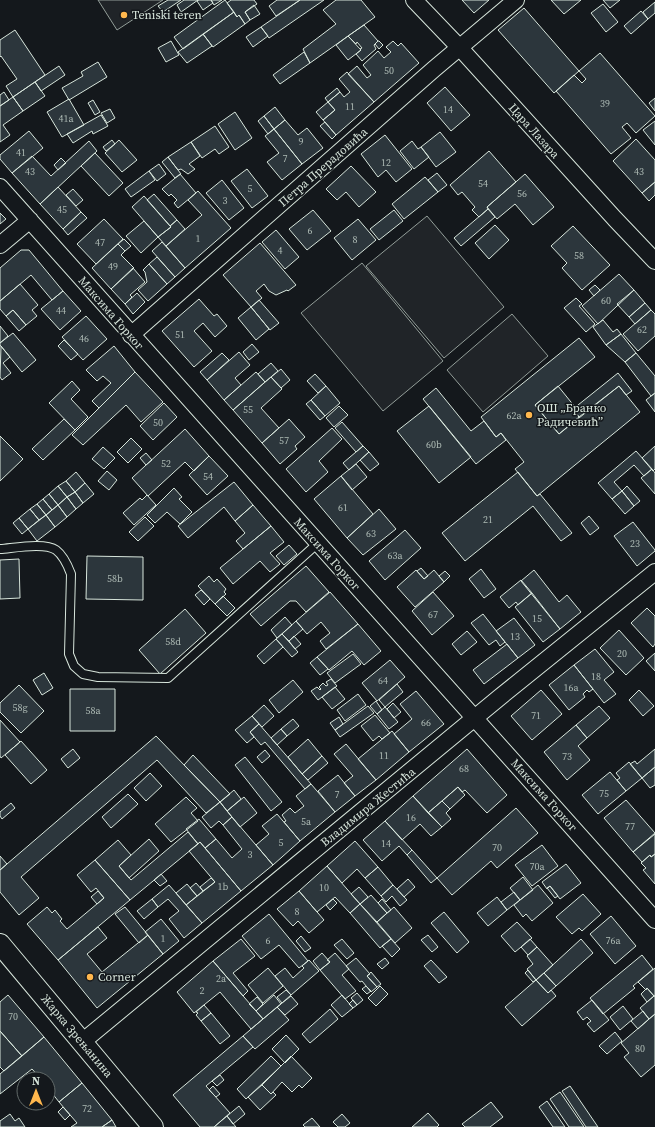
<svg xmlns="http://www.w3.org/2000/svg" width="655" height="1127" font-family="'Source Serif 4',serif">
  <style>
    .green { fill: #202428; stroke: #939e99 }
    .building { fill: #2c363c; stroke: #d8e6dc }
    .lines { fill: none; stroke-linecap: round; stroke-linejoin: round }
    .service-casing { stroke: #d8e6dc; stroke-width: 10 }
    .minor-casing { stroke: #d8e6dc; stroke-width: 18 }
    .tertiary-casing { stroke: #d8e6dc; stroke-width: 22 }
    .service { stroke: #14181c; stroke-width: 8 }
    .minor { stroke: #14181c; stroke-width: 16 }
    .tertiary { stroke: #14181c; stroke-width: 20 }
    .poi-dot { fill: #ffb74d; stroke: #14181c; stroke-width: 1.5 }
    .labels { text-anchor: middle; stroke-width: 3; stroke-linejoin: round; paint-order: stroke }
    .number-label { font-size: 10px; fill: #adbab4 }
    .poi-label { font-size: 12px; fill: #d8e6dc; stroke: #14181c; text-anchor: start }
    .street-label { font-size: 12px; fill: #d8e6dc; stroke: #14181c }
  </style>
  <rect width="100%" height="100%" fill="#14181c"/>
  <!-- green -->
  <path class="green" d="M98,0H163L117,30Z
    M427,216L504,307L444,358L366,266Z
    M362,263L443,361L383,411L301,313Z
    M512,314L548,356L483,412L447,370Z"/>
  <!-- building -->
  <path class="building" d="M168,0H181L163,12L158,6Z
    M184,0H198L181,12L177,5Z
    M199,0H211L213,3L203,10L197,1Z
    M211,0H222L214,5Z
    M225,0L234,12L183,49L174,37Z
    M231,0H254L257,4L245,12L250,20L245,24L239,15L237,17L227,3Z
    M277,0H300L276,16L269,6Z
    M300,0H324L269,38L261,27Z
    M336,0H361L375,17L310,63L303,49L336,24L323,10Z
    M462,0H489L474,13Z
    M551,0H581L564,14Z
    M603,0H620L610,8Z
    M655,2V13L648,19L643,12Z
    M603,4L618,22L606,32L591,13Z
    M254,5L260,14L250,20L245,12Z
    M524,8L579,71L554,93L498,30Z
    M641,11L648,19L631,34L624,26Z
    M234,12L237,17L239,15L245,24L213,47L203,34Z
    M364,25L378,41L374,45L376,49L362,61L356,54L361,50L360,49L362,48L357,42L356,44L348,36Z
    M261,27L268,36L253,47L246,37Z
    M15,30L45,75L13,97L6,86L17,79L1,56L0,57V40Z
    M203,34L212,46L187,63L178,52Z
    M348,36L361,50L348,60L336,45Z
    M171,41L179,55L166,62L158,48Z
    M378,41H379L383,45L379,49L375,44Z
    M393,41L398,46L401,43L419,63L374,102L348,74L357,66L367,78L371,75L363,65L378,51L384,58L391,52L386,47Z
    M304,52L310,63L280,84L273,75Z
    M600,53L655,116L636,133L627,123L622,127L631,138L611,154L556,91L574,75L582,83L586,79L579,71Z
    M98,62L107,77L69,100L62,88L83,76L81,72Z
    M59,66L65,75L41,91L35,82Z
    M347,72L374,102L336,135L323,120L335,110L328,102L340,92L344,97L350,92L339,79Z
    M35,82L45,96L23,111L13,97Z
    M445,87L470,115L451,131L427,103Z
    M337,88L340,92L328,102L325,98Z
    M4,92L9,100L0,106V95Z
    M13,97L23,111L3,125L10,135L0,142V106Z
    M655,98V111L649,103Z
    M69,99L84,125L62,137L47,112Z
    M93,100L100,112L95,115L88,103Z
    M328,102L335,110L323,120L316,112Z
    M275,107L285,120L274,129L264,116Z
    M110,109L115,118L107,123L101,113Z
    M235,112L252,138L235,150L218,124Z
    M101,115L108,126L93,134L92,131L73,143L67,134Z
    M264,116L274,129L268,134L258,121Z
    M285,120L298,135L307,128L323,148L302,164L274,129Z
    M655,121V145L643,130Z
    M325,122L336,135L332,139L320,126Z
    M215,126L229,147L219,154L215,149L202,158L191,142Z
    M274,129L302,164L282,180L267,162L279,153L265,136Z
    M29,131L43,148L12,173L0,159V155Z
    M440,132L456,152L436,167L421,147Z
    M385,135L412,169L396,182L386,170L378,177L361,154Z
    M636,139L655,160V182L642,193L613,161Z
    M112,140L115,144L106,151L103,147Z
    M119,140L137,160L122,172L105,153Z
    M89,141L97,151L40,204L12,173L32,156L51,176Z
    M412,141L418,149L421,147L429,157L414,169L400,151Z
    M191,142L200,156L189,164L195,169L188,174L181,169L178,170L168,157Z
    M489,151L516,182L487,207L488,209L479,217L472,210L475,207L462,192L458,195L450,185Z
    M95,153L123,183L109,196L81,166Z
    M168,157L181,174L175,178L162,162Z
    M61,158L66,163L58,170L54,165Z
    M159,164L166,174L157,181L149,171Z
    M351,166L376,192L359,207L346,192L337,200L326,189Z
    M247,169L268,196L252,208L231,181Z
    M149,171L155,180L131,197L125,189Z
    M437,173L447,185L438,192L428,180Z
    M180,174L196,193L178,208L174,203L177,200L171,194L169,196L162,189Z
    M525,174L554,207L533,225L515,204L497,219L487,207Z
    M425,177L438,192L404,219L392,204Z
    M222,180L244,208L229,220L206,193Z
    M655,182V195L649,201L642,193Z
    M58,187L81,212L63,229L40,204Z
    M73,189L83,200L76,206L66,195Z
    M198,191L231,228L185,268L166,246L202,215L188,200Z
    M154,194L177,220L170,226L147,200Z
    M144,196L171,227L158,237L132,207Z
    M488,209L495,217L461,246L454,238Z
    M313,210L331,231L307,250L289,229Z
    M394,210L403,221L379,240L370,229Z
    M81,212L87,218L68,235L63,229Z
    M0,213L6,219L0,224Z
    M104,219L123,239L96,264L77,244Z
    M358,219L376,240L352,260L334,238Z
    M177,220L185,229L166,246L158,237L171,227L170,226Z
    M144,221L158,237L141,253L126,236Z
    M495,225L509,240L489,259L475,243Z
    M573,226L610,265L582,290L562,268L567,263L551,246Z
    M276,230L299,257L285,269L262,242Z
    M124,239L131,246L125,251L118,244Z
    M162,242L185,268L175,277L152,251Z
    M260,243L296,285L288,291L287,290L276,295L269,291L264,284L256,291L262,298L251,307L223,275Z
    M118,244L125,251L121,255L134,268L111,289L92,268Z
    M21,250H29L63,291L52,300L31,275L0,301V268Z
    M157,257L175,277L167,284L149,264Z
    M149,264L167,284L148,301L138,290L147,282L145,272L143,270Z
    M133,268L145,282L130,295L132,297L125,304L111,289Z
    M619,274L634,290L598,324L582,306Z
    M20,284L38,305L32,310L37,316L26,325L13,310L6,316L0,309V301Z
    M595,285L600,290L594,296L589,290Z
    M634,290L645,303L629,317L617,304Z
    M63,291L81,311L60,330L41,309Z
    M137,293L145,302L133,314L125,304Z
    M576,298L582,304L579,306L595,324L586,332L564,308Z
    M199,299L214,316L217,314L227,326L215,337L203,323L194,331L212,351L194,367L162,331Z
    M259,300L279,323L270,330L251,307Z
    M645,303L651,310L635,324L629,317Z
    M251,307L269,329L256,340L238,318Z
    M13,310L26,325L19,331L6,316Z
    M651,310L655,314V336L638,351L623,334Z
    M86,316L107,339L83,360L62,337Z
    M603,320L613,332L617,329L621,334L606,345L593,327Z
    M0,326L8,336L0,343Z
    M13,333L36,360L22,372L0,345V343Z
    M621,334L636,353L625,362L606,345Z
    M579,338L595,357L535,405L559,434L619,386L640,412L537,496L515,469L524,462L501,433L496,437L481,417Z
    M64,340L78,354L71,360L58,346Z
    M252,344L259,352L249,360L243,352Z
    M1,346L10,357L3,363L11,373L2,380L0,377Z
    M114,346L135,372L99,408L92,401L111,383L103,376L97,381L86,370Z
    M239,352L250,365L235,378L241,385L224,400L207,380Z
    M222,353L229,360L207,380L200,372Z
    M636,353L655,376V393L651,396L625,362Z
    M271,363L278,371L265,382L258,374Z
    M281,369L290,380L281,388L271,377Z
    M135,372L163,402L141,422L126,405L83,445L72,435Z
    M256,372L265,382L233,410L224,400Z
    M618,373L632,391L626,395L619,386L579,417L573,409Z
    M315,374L326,386L318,393L307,381Z
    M271,377L282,389L261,408L279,428L262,443L233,410Z
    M72,381L80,390L71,399L88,417L75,430L49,403Z
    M326,386L340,403L325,416L311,400Z
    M558,386L575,407L573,409L579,417L559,434L535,405Z
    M436,388L471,431L484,421L496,437L501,433L506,440L476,464L423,399Z
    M655,393V412L646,400Z
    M311,400L325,416L320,420L306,404Z
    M164,403L177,417L153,440L140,426Z
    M339,406L348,415L334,427L326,418Z
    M429,406L471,457L439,483L397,431Z
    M64,419L75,430L43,460L32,449Z
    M289,419L305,437L295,446L297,449L280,464L262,443Z
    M342,422L363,446L356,452L335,428Z
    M332,428L342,439L319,461L328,472L306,492L286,469Z
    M185,429L209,456L194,471L185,462L148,496L132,478Z
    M0,436L23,459L0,481Z
    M131,438L142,449L128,463L117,452Z
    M363,446L369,452L349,470L343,463Z
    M655,446V469L653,471L642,458Z
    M103,447L115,458L104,469L92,459Z
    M636,451L652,469L644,476L634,465L614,482L622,491L612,499L598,483Z
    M369,452L379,464L370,471L360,460Z
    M146,453L152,460L146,465L140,458Z
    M209,456L228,476L207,495L189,475Z
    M356,464L367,477L352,490L341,476Z
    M652,469L655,473V494L641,478Z
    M107,471L117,480L109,490L98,481Z
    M76,472L85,483L75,492L66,481Z
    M518,472L537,496L540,494L572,533L561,541L533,506L465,561L442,533Z
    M341,476L373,514L347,538L314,499Z
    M66,481L75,492L67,497L58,486Z
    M234,482L253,505L235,521L224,507L188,538L178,526Z
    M85,483L94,494L83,503L75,492Z
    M58,486L67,497L58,505L49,494Z
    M627,486L640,501L634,506L622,491Z
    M174,488L182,497L179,499L192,512L180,524L167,512L155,523L147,515Z
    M622,491L634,506L625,514L612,499Z
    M75,492L83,503L76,509L67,497Z
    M49,494L58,505L52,510L43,499Z
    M147,495L156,505L134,525L123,513L140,498L142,500Z
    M67,497L76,509L67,517L58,505Z
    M43,499L52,510L46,515L37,504Z
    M37,504L46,515L39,520L30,509Z
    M58,505L67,517L55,527L46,515Z
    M253,505L271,526L243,549L236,541L245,533L235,521Z
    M30,509L39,520L28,529L19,518Z
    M379,509L396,529L363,555L347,538Z
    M46,515L55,527L37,541L28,529Z
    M589,516L599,528L590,535L581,523Z
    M145,517L154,526L138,541L129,532Z
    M19,518L28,529L22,534L13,523Z
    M633,522L655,550V551L637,566L614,536Z
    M271,526L284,542L270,553L280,564L270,572L260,561L233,584L220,568Z
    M405,530L421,548L385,580L369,561Z
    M289,545L297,554L284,565L276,556Z
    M87,556L143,557V600L86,599Z
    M19,559L20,598L0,599V560Z
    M306,566L329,592L306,612L296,601H290L261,626L250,614Z
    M421,568L428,576L424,579L417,571Z
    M481,569L496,589L484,598L469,579Z
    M416,570L424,579L434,570L444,582L415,607L397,587Z
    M534,570L559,602L567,595L581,612L560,629L521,581Z
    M445,571L450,576L444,582L439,576Z
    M209,576L214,582L217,579L226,589L224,592L226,594L215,604L198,586Z
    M521,580L532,593L518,605L516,602L509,608L500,597Z
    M201,590L210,599L204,605L195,595Z
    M330,592L358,624L326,649L320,641L330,633L321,622L307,634L296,621Z
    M433,592L454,616L432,635L412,611Z
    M532,593L560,629L543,642L515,607Z
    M223,596L235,608L227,616L215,604Z
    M647,608L655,616V644L653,647L631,623Z
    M185,609L206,633L160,674L139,650Z
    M483,614L505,642L500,646L496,640L489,645L471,623Z
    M285,617L292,625L277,638L271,630Z
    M514,618L535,645L518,658L496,631Z
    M296,621L303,629L289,641L282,634Z
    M358,624L381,651L364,665L352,651L329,670L317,657Z
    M619,630L644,658L626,675L600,648Z
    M467,631L477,642L461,655L452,644Z
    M282,634L298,652L292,657L276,639Z
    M294,636L301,644L295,649L289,641Z
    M276,639L283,647L264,664L257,656Z
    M507,644L518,658L484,684L473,670Z
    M595,649L614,672L604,680L616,694L604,703L574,665Z
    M655,653V671L646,661Z
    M353,654L361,664L335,683L327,673Z
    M317,657L328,669L320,675L310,663Z
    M390,660L405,677L377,701L362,683Z
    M574,665L593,689L589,692L587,690L583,694L585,697L569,710L549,685Z
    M44,673L53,688L42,695L33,680Z
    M331,679L337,686L318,700L311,691L317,687L320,690L321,689L319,687L323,683L326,686L328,685L326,682Z
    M293,680L303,692L279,713L269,700Z
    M397,684L403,692L385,707L379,700Z
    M19,685L44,711L21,733L0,712V703Z
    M335,687L345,699L332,709L322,697Z
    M70,689H115V731H70Z
    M541,690L562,714L532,740L511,716Z
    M639,690L654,706L643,716L629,700Z
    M416,691L444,724L409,752L394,734L412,719L400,704Z
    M358,694L366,705L345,721L337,710Z
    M376,701L382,710L377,714L370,706Z
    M393,703L401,712L394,718L387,709Z
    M264,705L274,716L262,727L252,716Z
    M368,706L374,713L340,737L335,730Z
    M599,706L610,718L587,738L576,725Z
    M385,707L398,722L389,729L377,714Z
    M375,715L390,733L382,739L379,736L373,741L361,726Z
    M252,716L259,724L250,732L254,737L247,743L235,730Z
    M339,717L343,724L335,730L330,723Z
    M293,719L299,726L287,736L281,729Z
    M0,720L20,742L1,758L0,756Z
    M259,724L311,784L305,789L265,742L261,745L250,732Z
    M576,725L587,738L578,746L590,760L567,780L544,752Z
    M281,729L287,736L277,745L271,738Z
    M392,731L409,752L376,780L358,759Z
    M156,736L220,802L206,813L157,760L21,877L39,898L19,915L0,892V870Z
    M308,739L322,756L302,774L288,757Z
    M21,741L47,770L31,784L5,755Z
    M346,744L376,780L355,796L344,783L353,776L334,754Z
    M73,749L80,758L68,768L61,759Z
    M467,749L507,795L487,813L465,790L462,792L458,787L428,813L413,796Z
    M655,749V767L642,778L630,764L635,761L637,764Z
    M265,750L270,756L262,763L257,757Z
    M193,755L230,794L220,802L184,765Z
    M322,756L328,763L308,780L302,774Z
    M245,757L282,802L271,811L235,765Z
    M629,762L642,778L626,791L617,780L620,778L616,773Z
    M655,767V785L650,788L642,778Z
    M610,772L626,791L598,814L582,795Z
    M150,773L162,786L146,801L134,788Z
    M338,775L355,796L335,812L318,791Z
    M311,784L335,812L300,841L284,822L286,821L282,815L290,808L295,813L304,806L296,796Z
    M458,787L465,795L450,809L442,801Z
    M234,790L241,799L227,811L220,802Z
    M128,794L138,804L111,828L102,817Z
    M413,796L442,827L431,836L420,824L402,840L385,821Z
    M186,797L197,808L191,813L198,821L171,842L155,824Z
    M244,797L257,813L240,827L227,811Z
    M626,800L655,833L633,852L604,818Z
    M442,801L450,809L446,813L451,819L442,827L428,813Z
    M220,802L232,817L223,825L219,821L211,828L202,817Z
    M11,803L15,808L2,819L0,816V812Z
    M516,808L538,833L497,868L491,861L452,895L437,878Z
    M277,814L300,841L273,865L256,845L269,834L262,826Z
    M232,817L273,865L241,891L205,848L216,839L232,858L242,849L223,825Z
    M199,819L216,839L205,848L200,842L198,844L186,829Z
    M385,821L412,850L407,855L399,846L382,861L363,840Z
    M188,832L198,844L130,900L95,860L118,840L131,855L119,866L131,880Z
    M655,834V854L651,857L650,855L642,862L633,852Z
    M149,839L159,851L129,878L119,866Z
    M355,841L378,867L365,878L357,869L342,883L327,866Z
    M200,842L241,891L202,923L186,905L215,882L189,851Z
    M542,845L558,866L532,886L515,865Z
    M412,850L437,878L431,883L407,855Z
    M655,854V884L643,870L646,868L641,863L650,855L651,857Z
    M0,856L7,864L0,870Z
    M95,860L130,900L58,960L27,924L47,907L52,913L55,910L62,919L60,921L67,929L104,898L96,888L91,892L77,875Z
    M566,864L581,883L560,899L550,886L547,889L542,882Z
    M327,866L360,904L350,913L335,897L317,912L299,891Z
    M378,867L393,885L381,896L365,878Z
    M161,874L167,881L160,886L154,880Z
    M523,877L533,890L520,900L510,888Z
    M211,878L215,882L203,891L200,887Z
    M408,879L415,887L404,897L397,889Z
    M196,883L203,891L197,896L190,888Z
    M187,884L197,896L186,905L176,893Z
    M169,885L202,923L184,938L169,919L179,911L168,899L158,907L152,899Z
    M393,885L407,900L400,906L392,896L386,902L381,896Z
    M538,885L553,903L532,921L526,914L523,917L514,905Z
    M550,886L558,896L555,898L547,888Z
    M359,887L368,897L360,904L351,894Z
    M98,891L104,898L97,904L91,897Z
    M299,891L324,920L309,933L298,921L293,926L277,909Z
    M514,892L520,900L507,910L501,902Z
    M583,894L601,914L582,931L579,928L572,934L556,917Z
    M371,895L387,913L377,922L360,904Z
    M497,897L507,910L488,926L477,913Z
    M152,899L158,907L144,919L137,911Z
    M333,899L337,903L330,910L326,905Z
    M382,899L391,910L387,913L378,903Z
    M360,904L391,939L380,948L350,913Z
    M125,907L148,935L139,943L115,914Z
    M394,907L412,928L395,943L377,922Z
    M444,912L469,942L457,953L431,923Z
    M269,914L308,961L299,968L279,945L261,959L242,936Z
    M611,916L636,946L615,964L590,934Z
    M161,919L179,941L163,954L145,932Z
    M517,922L532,938L515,952L501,936Z
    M98,927L107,938L87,954L102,972L148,935L163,954L97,1008L58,960Z
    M428,935L438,947L432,952L421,940Z
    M301,936L311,948L305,952L296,941Z
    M241,939L255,956L233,973L248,991L243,996L213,961Z
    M342,939L354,953L347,959L334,945Z
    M391,939L400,949L392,957L382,946Z
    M530,939L537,947L528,955L521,947Z
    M581,939L593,953L556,986L544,973Z
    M537,947L553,965L536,980L527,969L533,964L527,956Z
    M322,953L330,962L320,970L313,961Z
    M335,953L349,969L342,975L356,991L345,999L320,970L330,962L327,960Z
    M642,955L653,969L633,986L635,988L603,1014L590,998Z
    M356,958L370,974L367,976L377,987L371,992L362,981L360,982L346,966Z
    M385,958L389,963L382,969L377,964Z
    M309,960L319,971L291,995L275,976L285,968L293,978L304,968L302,966Z
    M431,960L447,977L439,983L424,966Z
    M213,961L263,1019L251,1029L220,992L194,1013L177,992Z
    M268,968L283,986L263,1003L248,985Z
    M655,968V996H654L647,988L646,990L638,982Z
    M528,970L536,980L533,982L525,973Z
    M371,972L381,984L377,987L367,976Z
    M544,973L556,986L548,993L536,980Z
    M536,980L548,993L551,990L556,996L522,1026L505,1007Z
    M366,986L371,991L367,994L362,989Z
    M380,986L388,994L376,1006L368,998Z
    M647,988L654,996L647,1002L641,994Z
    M286,990L291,995L282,1003L277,997Z
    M357,993L363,1000L357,1005L351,998Z
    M8,995L44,1037L22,1056L0,1031V1002Z
    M274,995L281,1004L263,1019L256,1011Z
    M342,995L353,1008L342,1017L331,1005Z
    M291,996L298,1004L285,1015L277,1007Z
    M654,996H655V1014L649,1019L640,1008Z
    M257,997L263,1004L256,1011L249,1004Z
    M353,1000L357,1005L353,1008L349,1004Z
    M592,1000L609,1020L594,1032L587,1024L591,1021L587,1017L583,1020L577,1012Z
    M204,1005L211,1013L201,1021L196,1015L198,1013L196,1012Z
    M623,1006L633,1019L620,1030L610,1017Z
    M277,1007L289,1020L255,1049L243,1036Z
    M330,1009L338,1019L310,1043L302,1034Z
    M643,1011L649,1019L638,1029L631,1021Z
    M211,1013L230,1036L220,1044L201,1021Z
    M655,1014V1065L641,1077L624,1057L629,1053L621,1043Z
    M0,1031L22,1056L4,1071L0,1067Z
    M615,1032L622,1041L607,1054L599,1046Z
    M286,1035L299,1049L285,1063L272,1049Z
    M243,1036L253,1047L206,1086L230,1113L214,1127H200L173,1095Z
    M44,1037L82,1083L59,1102L48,1088V1079H41L32,1069L0,1094V1074Z
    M271,1056L281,1066L246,1099L237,1089Z
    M291,1056L312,1078L302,1088L299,1085L292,1092L282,1082L271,1094L262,1085Z
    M220,1075L224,1080L217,1086L212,1081Z
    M82,1083L112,1120L102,1127H71L77,1123L59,1102Z
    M262,1085L271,1094L273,1092L276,1095L260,1110L248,1097Z
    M213,1086L220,1094L216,1097L209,1090Z
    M570,1086L598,1127H586L562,1091Z
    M560,1092L584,1127H569L550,1099Z
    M547,1101L565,1127H553L539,1107Z
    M491,1102L503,1117L490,1127H465L462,1124Z
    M239,1106L245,1114L233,1124L227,1116Z
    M63,1107L70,1115L65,1120L58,1112Z
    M428,1113L439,1125L437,1127H412Z
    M10,1114L15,1121L19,1118L25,1127H0V1121Z
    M342,1114L350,1123L345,1127H338L333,1122Z
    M227,1116L236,1127H214Z
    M312,1118L320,1127H305L303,1125Z
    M112,1120L116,1127H102Z"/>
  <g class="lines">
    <defs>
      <path id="service" d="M0,549C14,548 45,542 56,550C64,556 68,566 71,574L69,654L74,666L83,674L98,677L168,678L318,543"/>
      <path id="minor" d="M414,0L460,48L615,219L655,261
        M0,187L655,920
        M0,245L30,220
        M131,335L434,69L516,0
        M82,1042L500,697L655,572"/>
      <path id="tertiary" d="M0,944L153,1127"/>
    </defs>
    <!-- service casing -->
    <use href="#service" class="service-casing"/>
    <!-- minor casing -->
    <use href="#minor" class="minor-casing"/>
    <!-- tertiary casing -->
    <use href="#tertiary" class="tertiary-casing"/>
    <!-- service -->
    <use href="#service" class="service"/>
    <!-- minor -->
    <use href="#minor" class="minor"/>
    <!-- tertiary -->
    <use href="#tertiary" class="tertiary"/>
  </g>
  <!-- markers -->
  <g class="poi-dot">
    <circle cx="124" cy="15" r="4"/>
    <circle cx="529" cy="415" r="4"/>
    <circle cx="90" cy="977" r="4"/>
  </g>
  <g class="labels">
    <!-- number labels -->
    <g class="number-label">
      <text x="389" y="74">50</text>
      <text x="605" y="107">39</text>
      <text x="350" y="110">11</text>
      <text x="448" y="113">14</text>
      <text x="66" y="122">41a</text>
      <text x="301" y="145">9</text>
      <text x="21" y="156">41</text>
      <text x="285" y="162">7</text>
      <text x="386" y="166">12</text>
      <text x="30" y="175">43</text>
      <text x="639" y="175">43</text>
      <text x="483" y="187">54</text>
      <text x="250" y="192">5</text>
      <text x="522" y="197">56</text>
      <text x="225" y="204">3</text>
      <text x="62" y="213">45</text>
      <text x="310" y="234">6</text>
      <text x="198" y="242">1</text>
      <text x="355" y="243">8</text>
      <text x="100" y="246">47</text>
      <text x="280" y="254">4</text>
      <text x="579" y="259">58</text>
      <text x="113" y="270">49</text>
      <text x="606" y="304">60</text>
      <text x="61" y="314">44</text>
      <text x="642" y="333">62</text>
      <text x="180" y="338">51</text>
      <text x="84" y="342">46</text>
      <text x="248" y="413">55</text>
      <text x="514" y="419">62a</text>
      <text x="158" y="426">50</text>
      <text x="284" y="444">57</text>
      <text x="434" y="448">60b</text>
      <text x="166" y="467">52</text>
      <text x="208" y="480">54</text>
      <text x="343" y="511">61</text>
      <text x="488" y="523">21</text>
      <text x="371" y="537">63</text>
      <text x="635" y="547">23</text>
      <text x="395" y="559">63a</text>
      <text x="115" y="582">58b</text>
      <text x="433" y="618">67</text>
      <text x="537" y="622">15</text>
      <text x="515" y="640">13</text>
      <text x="173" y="645">58d</text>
      <text x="622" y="657">20</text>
      <text x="596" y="680">18</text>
      <text x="383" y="684">64</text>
      <text x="571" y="691">16a</text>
      <text x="20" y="711">58g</text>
      <text x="93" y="714">58a</text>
      <text x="536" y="719">71</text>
      <text x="426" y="726">66</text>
      <text x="384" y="759">11</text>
      <text x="567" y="760">73</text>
      <text x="464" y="772">68</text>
      <text x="604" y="797">75</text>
      <text x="337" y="798">7</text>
      <text x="411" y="821">16</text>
      <text x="306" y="825">5a</text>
      <text x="630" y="830">77</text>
      <text x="281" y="846">5</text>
      <text x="386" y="847">14</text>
      <text x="497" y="851">70</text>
      <text x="250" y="858">3</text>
      <text x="537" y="870">70a</text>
      <text x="223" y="890">1b</text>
      <text x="324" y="891">10</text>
      <text x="297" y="915">8</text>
      <text x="163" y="942">1</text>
      <text x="268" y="944">6</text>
      <text x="613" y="944">76a</text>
      <text x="221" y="982">2a</text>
      <text x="202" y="994">2</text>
      <text x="13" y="1020">70</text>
      <text x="640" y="1052">80</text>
      <text x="87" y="1112">72</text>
    </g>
    <!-- poi labels -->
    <g class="poi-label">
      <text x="132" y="19">Teniski teren</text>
      <text x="537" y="412">ОШ „Бранко<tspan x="537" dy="14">Радичевић”</tspan></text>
      <text x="98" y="981">Corner</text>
    </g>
    <!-- street labels -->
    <g class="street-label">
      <text transform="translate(534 131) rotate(48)" y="4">Цара Лазара</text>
      <text transform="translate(323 167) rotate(-41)" y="4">Петра Прерадовића</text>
      <text transform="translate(111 313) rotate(49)" y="4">Максима Горког</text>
      <text transform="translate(327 554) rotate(48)" y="4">Максима Горког</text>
      <text transform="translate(544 795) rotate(48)" y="4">Максима Горког</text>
      <text transform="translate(368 807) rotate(-39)" y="4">Владимира Жестића</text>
      <text transform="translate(77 1036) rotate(50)" y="4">Жарка Зрењанина</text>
    </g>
  </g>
  <!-- north arrow -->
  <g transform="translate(36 1091)"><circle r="19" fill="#14181c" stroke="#626a69"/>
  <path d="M0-3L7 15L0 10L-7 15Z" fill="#ffb74d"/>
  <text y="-6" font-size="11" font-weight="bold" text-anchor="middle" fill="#d8e6dc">N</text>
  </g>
</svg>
